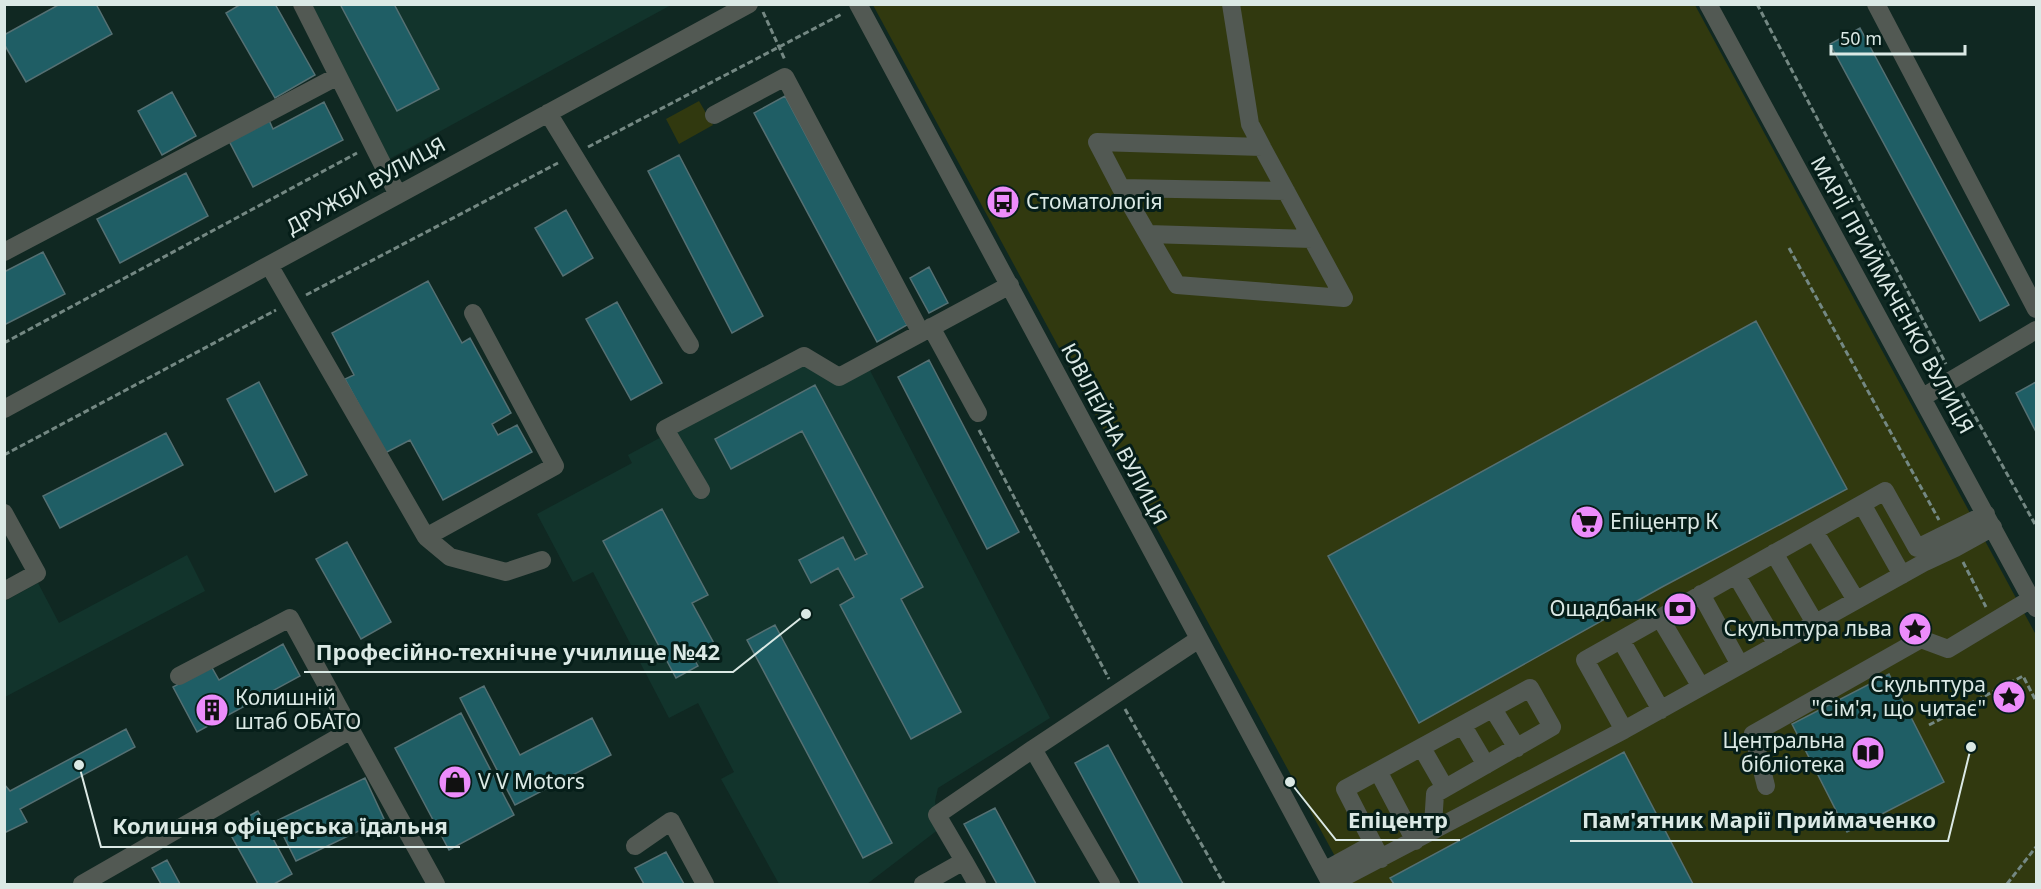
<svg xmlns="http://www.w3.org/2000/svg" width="2041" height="889" font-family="'Noto Sans',sans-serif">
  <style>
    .built { fill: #12342c }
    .green { fill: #31390f }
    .building { fill: #1f5e65; stroke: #557073; stroke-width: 1.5 }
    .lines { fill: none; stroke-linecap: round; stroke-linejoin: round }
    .path { stroke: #748883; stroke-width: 3; stroke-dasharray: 6 3; stroke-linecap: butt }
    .minor { stroke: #525953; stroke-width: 18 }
    .labels { text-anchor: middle; stroke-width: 6; stroke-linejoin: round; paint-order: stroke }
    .street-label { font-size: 21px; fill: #dbe9e5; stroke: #061e19 }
    .poi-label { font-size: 21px; fill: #dbe9e5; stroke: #061e19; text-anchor: start }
    .leader { fill: none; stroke: #dbe9e5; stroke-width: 2 }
    .callout-dot { fill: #dbe9e5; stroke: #061e19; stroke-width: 2 }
    .callout-label { font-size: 22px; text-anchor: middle; font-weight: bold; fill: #dbe9e5; stroke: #061e19; stroke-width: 6; stroke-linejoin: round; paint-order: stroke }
  </style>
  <rect width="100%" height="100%" fill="#102822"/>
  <!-- built -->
  <path class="built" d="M308,5H671L382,163Z
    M862,355L1050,718L938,788L935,801L939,829L867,884H779L721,779L734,772L698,703L669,718L593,572L573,582L537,514L632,463L628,455L784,371L797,366L831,363L841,367Z
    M187,555L205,591L5,697V601L38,583L59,623Z"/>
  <!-- green -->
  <path class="green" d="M873,5H1695L2036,635V884H1350Z
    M699,101L713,125L679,144L666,119Z"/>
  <!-- building -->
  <path class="building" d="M60,4H96L112,34L26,82L4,44V35Z
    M241,4H275L315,75L275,98L226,13Z
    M340,4H394L439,89L397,111Z
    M1860,28L2009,305L1980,321L1830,44Z
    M172,92L196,136L162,155L138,111Z
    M785,96L907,325L877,342L754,113Z
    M324,102L343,140L253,187L228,139L268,118L273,129Z
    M679,155L763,316L732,333L648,171Z
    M186,173L208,216L120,263L97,219Z
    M566,210L593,258L563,276L535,228Z
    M43,252L65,294L4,325V272Z
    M929,267L948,303L929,313L910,278Z
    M428,281L462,343L470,338L511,413L492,424L498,435L517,425L532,452L443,500L410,440L385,453L345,379L354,375L332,333Z
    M617,302L662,383L631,400L586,319Z
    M1756,321L1847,489L1662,587L1419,723L1328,556Z
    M929,360L1019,532L987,549L898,377Z
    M259,382L307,475L275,492L227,399Z
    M2036,382V432L2016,393Z
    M815,385L923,587L901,599L961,712L911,739L840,605L854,597L838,568L811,583L799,560L843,537L855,560L867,554L802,431L731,469L715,439Z
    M166,433L183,465L60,528L43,496Z
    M662,509L708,595L692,603L716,647L694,659L698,666L676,678L603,541Z
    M347,542L391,622L361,639L316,559Z
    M775,625L892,843L863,858L747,640Z
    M283,644L300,676L197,732L173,687L211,666L219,680Z
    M1889,674L1944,782L1847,832L1792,724Z
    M484,686L520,755L592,718L611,755L515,805L460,698Z
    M461,713L514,815L449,850L395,748Z
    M126,729L135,747L20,809L27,822L4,833V784L10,791Z
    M1108,745L1183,884H1140L1075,763Z
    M1624,752L1693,884H1394L1390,878Z
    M365,778L384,819L296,861L276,821Z
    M995,808L1036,884H997L964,824Z
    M258,811L292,874L274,884H258L227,828Z
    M666,852L684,884H644L635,868Z
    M167,860L180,884H161L152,868Z"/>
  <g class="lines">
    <!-- path -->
    <path class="path" d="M1757,4L1946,364
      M763,12L785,60
      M588,147L842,14
      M1789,248L1939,520
      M306,295L558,163
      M4,343L357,153
      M1962,393L2036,526
      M979,430L1109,679
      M4,455L276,310
      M1963,562L1986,607
      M1125,709L1224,884
      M1929,725L2023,676L2036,701
      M2007,884L2036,847"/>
    <!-- minor -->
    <path class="minor" d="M302,4L398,195
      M858,4L1331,884
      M1231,4L1250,124L1262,147L1344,298L1177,285L1121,188L1097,142L1262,147
      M1708,4L2036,608
      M1876,4L2036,309
      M548,113L690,345
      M714,115L785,77L921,333
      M1121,188L1286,191
      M1148,234L1312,239
      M4,252L338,76
      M269,265L426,537L555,466L473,313
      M931,327L978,413
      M1923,397L2036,330
      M4,409L749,4
      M701,490L665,429L804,356L839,377L1010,285
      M1862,504L1902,575
      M4,513L37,573L4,591
      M1814,531L1856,600
      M426,537L450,557L506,572L542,560
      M1774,553L1815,623
      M1736,575L1777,645
      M1701,594L1740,665
      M1660,618L1701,687
      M1621,640L1661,710
      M179,676L290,618L351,730
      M1493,709L1517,748
      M1463,726L1486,765
      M1624,730L1585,660L1885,491L1917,548L1986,514
      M1422,748L1445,788
      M1378,771L1415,841
      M1766,786L1753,734L1921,639L1948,649L2031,599
      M635,846L671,821L705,884
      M1381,859L1345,789L1530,688L1552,727L1435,794L1433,825L1435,830
      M964,861L937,815L1033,749
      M1324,871L1373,844
      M82,884L351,730L436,884
      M923,884L964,861L977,884
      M1111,884L1033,749L1199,639
      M1331,884L1624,730L1925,562L1955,548L1993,527"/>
  </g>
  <!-- icons -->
  <defs>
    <symbol id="bus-disc" viewBox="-11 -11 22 22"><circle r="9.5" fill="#ec8cfb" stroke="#061e19"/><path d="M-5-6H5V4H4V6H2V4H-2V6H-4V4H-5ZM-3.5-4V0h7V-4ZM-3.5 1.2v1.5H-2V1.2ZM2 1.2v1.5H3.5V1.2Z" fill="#111"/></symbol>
    <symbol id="supermarket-disc" viewBox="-11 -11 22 22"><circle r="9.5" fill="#ec8cfb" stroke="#061e19"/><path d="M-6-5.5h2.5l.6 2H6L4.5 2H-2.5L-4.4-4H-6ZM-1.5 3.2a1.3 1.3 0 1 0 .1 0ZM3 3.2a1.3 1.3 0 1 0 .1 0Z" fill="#111"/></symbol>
    <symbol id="bank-disc" viewBox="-11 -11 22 22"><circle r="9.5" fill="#ec8cfb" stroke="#061e19"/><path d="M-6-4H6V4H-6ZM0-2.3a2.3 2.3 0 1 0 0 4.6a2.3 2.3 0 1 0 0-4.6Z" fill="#111"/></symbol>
    <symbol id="sight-disc" viewBox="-11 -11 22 22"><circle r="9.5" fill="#ec8cfb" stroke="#061e19"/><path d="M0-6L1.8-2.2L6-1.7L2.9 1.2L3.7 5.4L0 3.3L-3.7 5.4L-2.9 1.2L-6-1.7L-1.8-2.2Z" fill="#111"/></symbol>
    <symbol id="building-disc" viewBox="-11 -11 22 22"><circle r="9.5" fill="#ec8cfb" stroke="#061e19"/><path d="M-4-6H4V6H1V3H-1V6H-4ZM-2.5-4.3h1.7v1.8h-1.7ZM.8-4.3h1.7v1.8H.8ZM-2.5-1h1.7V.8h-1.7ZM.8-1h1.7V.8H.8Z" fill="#111"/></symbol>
    <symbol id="library-disc" viewBox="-11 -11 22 22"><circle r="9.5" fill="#ec8cfb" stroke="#061e19"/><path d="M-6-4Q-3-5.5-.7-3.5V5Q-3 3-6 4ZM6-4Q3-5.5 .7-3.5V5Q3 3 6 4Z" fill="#111"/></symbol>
    <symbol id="shop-disc" viewBox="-11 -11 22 22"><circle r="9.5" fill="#ec8cfb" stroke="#061e19"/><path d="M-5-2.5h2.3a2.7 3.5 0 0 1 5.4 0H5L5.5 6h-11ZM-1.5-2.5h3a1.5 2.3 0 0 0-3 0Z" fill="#111"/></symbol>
  </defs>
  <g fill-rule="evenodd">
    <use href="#bus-disc" x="984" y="183" width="38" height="38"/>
    <use href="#supermarket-disc" x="1568" y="503" width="38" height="38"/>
    <use href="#bank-disc" x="1661" y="590" width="38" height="38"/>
    <use href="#sight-disc" x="1896" y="610" width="38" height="38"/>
    <use href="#sight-disc" x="1990" y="678" width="38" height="38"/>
    <use href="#building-disc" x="193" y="691" width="38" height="38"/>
    <use href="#library-disc" x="1849" y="734" width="38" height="38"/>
    <use href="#shop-disc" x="436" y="763" width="38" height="38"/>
  </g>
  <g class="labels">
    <!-- street labels -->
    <g class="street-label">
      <text transform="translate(366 186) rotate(-29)" y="7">ДРУЖБИ ВУЛИЦЯ</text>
      <text transform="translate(1892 295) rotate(61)" y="7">МАРІЇ ПРИЙМАЧЕНКО ВУЛИЦЯ</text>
      <text transform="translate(1114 434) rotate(62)" y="7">ЮВІЛЕЙНА ВУЛИЦЯ</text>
    </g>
    <!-- poi labels -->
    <g class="poi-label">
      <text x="1026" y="209">Стоматологія</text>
      <text x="1610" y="529">Епіцентр К</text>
      <text x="1657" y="616" text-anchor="end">Ощадбанк</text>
      <text x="1892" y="636" text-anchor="end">Скульптура льва</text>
      <text x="1986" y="692" text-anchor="end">Скульптура<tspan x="1986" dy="24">"Сім'я, що читає"</tspan></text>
      <text x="235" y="705">Колишній<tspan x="235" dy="24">штаб ОБАТО</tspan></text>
      <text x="1845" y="748" text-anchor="end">Центральна<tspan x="1845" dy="24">бібліотека</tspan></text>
      <text x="478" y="789">V V Motors</text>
    </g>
  </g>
  <!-- callouts -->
  <path class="leader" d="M806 614L733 672H304M1290 782L1336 840H1460M1971 747L1948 841H1570M79 765L101 847H460"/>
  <g class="callout-dot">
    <circle cx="806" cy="614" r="6"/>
    <circle cx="1290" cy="782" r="6"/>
    <circle cx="1971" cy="747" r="6"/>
    <circle cx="79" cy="765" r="6"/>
  </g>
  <g class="callout-label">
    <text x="518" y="660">Професійно-технічне училище №42</text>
    <text x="1398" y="828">Епіцентр</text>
    <text x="1759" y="828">Пам'ятник Марії Приймаченко</text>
    <text x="280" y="834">Колишня офіцерська їдальня</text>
  </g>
  <!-- border -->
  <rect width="2041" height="889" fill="none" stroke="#dbe9e5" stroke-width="12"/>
  <!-- scale -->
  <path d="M1831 45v9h134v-9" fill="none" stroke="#dbe9e5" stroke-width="3"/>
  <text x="1840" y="45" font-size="18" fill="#dbe9e5" stroke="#061e19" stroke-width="4.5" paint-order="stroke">50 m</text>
</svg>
